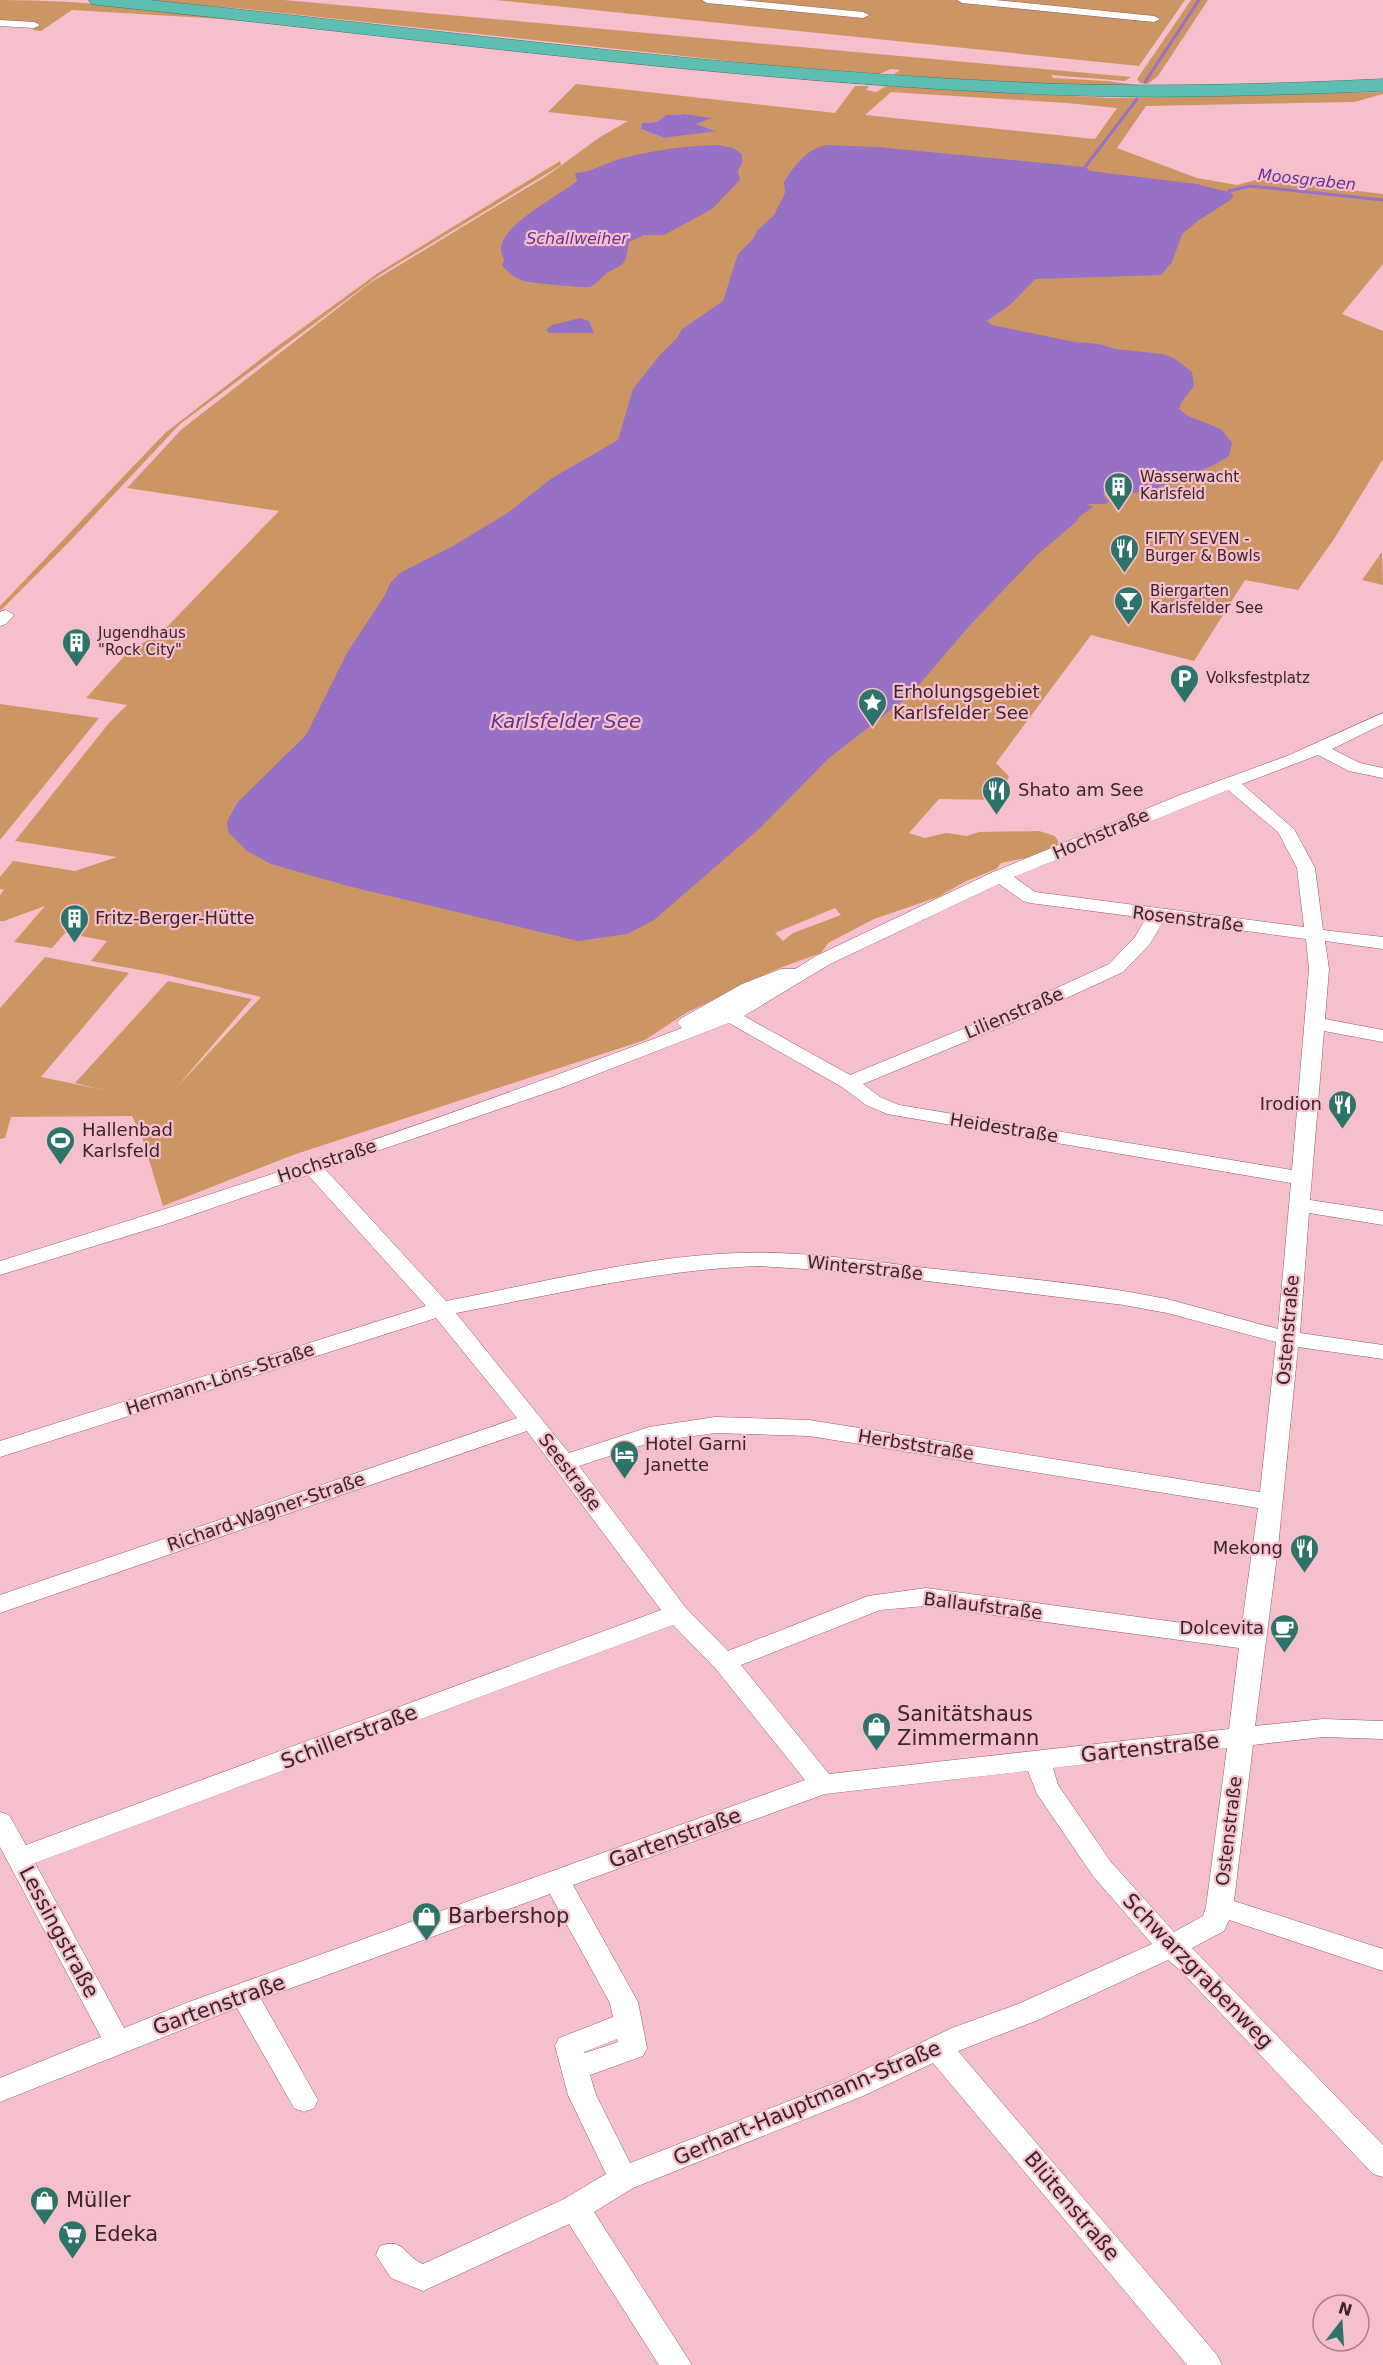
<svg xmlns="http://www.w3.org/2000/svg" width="1383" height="2365" font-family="'DejaVu Sans',sans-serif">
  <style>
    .green { fill: #cc9664; fill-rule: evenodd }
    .water { fill: #9671c5 }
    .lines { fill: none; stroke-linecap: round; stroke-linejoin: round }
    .stream { stroke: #9671c5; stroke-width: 3 }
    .minor-casing { stroke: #8d5e6a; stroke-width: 1 }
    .trunk-casing { stroke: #387d75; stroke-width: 1 }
    .minor { fill: #fff; fill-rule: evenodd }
    .trunk { fill: #5fbeb2; fill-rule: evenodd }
    .labels { text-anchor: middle; stroke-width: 4.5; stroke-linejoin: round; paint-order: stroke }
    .far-poi-label { font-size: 15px; fill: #39252a; stroke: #f6bfcc; text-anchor: start }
    .far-water-label { font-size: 16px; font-style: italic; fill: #643397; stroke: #f6bfcc }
    .poi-label { font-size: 18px; fill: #39252a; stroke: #f6bfcc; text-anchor: start }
    .street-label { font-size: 18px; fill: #39252a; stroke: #f6bfcc }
    .water-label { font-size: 20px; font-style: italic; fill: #643397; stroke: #f6bfcc }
    .near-poi-label { font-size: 21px; fill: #39252a; stroke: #f6bfcc; text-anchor: start }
    .near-street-label { font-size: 21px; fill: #39252a; stroke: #f6bfcc }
  </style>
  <rect width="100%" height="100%" fill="#f6bfcc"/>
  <!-- green -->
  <path class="green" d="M0,0C86,0 170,10 256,21L72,10L41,31L33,30L39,23L0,21Z
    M129,0H284L1131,77L1125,81L1051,75L1053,78L1107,81L1167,89L889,78L900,70L891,69L877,75L850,74L245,9Z
    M495,0H1185L1139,66Z
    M1191,0H1208L1158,76L1148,84L1140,83L1137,79Z
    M576,84L835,113L855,86H869L866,90L876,92L886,86L1110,98L1383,92V94L1354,102L1146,106L1117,148L1197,178L1237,185L1259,179L1383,194V264L1342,314L1383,331V459L1334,539L1298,590L1245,580L1194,661L1091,635L996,763L1009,776L1001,800L939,799L909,833L925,838L946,833L967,836L979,832L1039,831L1055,836L1060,844L1040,855L1001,863L996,869L964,882L938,897L874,919L828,943L821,953L777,969L686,1013L645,1040L293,1155L163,1206L142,1137L132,1116L11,1117L5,1138L0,1139V1008L45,957L129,973L41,1077L103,1090L75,1083L168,981L252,999L176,1088L261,997L162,974L91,961L107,941L65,933L52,948L14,942L45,906L4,921H0V895L4,890L0,889V877L13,861L75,871L117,857L15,841L109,723L127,705L86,698L128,652L164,630L279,511L127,488L182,429L370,283L548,175L600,137L628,121L548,112ZM891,92L1067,103L1117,108L1095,139L865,115ZM685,114L711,118L695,124L714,130L664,138L641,129L642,123L657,122L666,115ZM835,908L841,915L793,933L783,941L775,933Z
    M560,161L561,165L381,274L180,424L72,539L0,611V606L165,433L275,348L378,273Z
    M1382,552L1383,585L1362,580Z
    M0,704L99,718L0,840Z"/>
  <!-- water -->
  <path class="water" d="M685,114L712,118L696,124L716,131L664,138L641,129L642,123L657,122L666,115Z
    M718,145L733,148L742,154V163L738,171L740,180L712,209L664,235H644L629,242C625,265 627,262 607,273C601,277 597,285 589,287C585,288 530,283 524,281C515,278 508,273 502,265L504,260C503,256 500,251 501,247C504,223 559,196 577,181L575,173C589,173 605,163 620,159C652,150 685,146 718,145Z
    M827,145L877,147L1085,167L1090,171L1197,184L1232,193L1233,197L1229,201L1199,220L1182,234L1172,262L1161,275L1035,279L1011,304L987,321L992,325L1075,342L1099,344L1116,349L1163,354L1174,358L1192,372L1194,386L1181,403L1179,409L1188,416L1221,429L1232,443L1229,456L1214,465L1150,491L1126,494L1106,491L1103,494L1109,502L1106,504H1087L1093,507L1079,517L1076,522L1037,555L971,624L911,694L828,759L759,829L654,920L627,934L578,941L348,886L271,864L247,851L228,832L227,822L237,803L306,735L347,653L385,595L391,582L400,573L453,546L509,512L552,478L618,440L633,389L659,356L677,338L682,329L723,301L738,254L753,239L757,231L774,215L785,193L784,182C795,165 806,149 827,145Z
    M580,318L589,321L594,333H549L546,330L552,325Z"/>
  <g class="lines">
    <!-- stream -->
    <path class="stream" d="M1145,82L1199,0
      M1085,167L1137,99
      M1229,191L1250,186L1383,200"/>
    <defs>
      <path id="minor" d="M702,0H741L863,12L869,15L863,18L707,3Z
        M957,0H995L1154,16L1160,19L1154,22L962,3Z
        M0,20L34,22L40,25L34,28L0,26Z
        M6,610L14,615L6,624L0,626V612Z
        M1383,713V724L1332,749L1360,763L1383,768V778L1349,771L1318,755L1242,784L1294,829L1315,868L1323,930L1383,937V949L1325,941L1329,969L1325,1019L1383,1030V1042L1324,1031L1310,1200L1383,1211V1225L1309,1213L1300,1333L1383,1345V1359L1298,1347L1278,1548L1255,1726L1323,1719L1383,1721V1739L1323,1737L1253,1745L1234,1901L1383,1949V1971L1229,1920L1224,1931L1192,1948L1383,2145V2177L1373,2174L1180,1970L1168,1960L1038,2020L958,2051L1217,2355L1222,2365H1187L933,2063L863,2096L633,2188L594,2212L692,2365H659L569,2224L423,2291L391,2278L376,2255L380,2246C404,2237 404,2256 423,2264L564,2199L606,2174L568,2095L555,2046L559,2038L613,2017L610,2003L550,1894L261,1999L318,2100L314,2108L304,2112L294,2108L237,2008L0,2102V2078L101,2037L0,1847V1812L9,1815L26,1845L661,1610L527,1431L0,1613V1595L517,1418L436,1318L0,1457V1441L426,1306L308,1175L166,1224L0,1275V1261C230,1190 458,1114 682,1028L677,1023L680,1019L742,984L781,969H795L816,956L993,872L1180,795L1287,756ZM1228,790L1278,832L1297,868L1304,927L1035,892L1014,877ZM999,884L1023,901L1030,903L1146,918L1135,937L1109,964L1009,1010L850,1075L744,1016L830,964ZM1164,920L1306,939L1309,969L1292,1170L899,1105L880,1097L863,1084L1023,1018L1123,972L1150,944ZM729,1023L842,1087L866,1105L887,1114L1291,1183L1278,1329L1167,1299L1124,1291C1058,1281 992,1275 926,1268C857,1259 788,1249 718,1254C626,1260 536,1284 446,1301L325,1169L569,1085ZM758,1266L853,1272L1124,1305L1167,1313L1276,1342L1260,1492L809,1420L715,1417L649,1427L569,1453L456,1313C557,1294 655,1270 758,1266ZM715,1433L809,1436L1258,1508L1241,1631L926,1588L868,1596L728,1651L686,1608L579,1466L652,1442ZM926,1606L1239,1648L1229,1729L829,1774L741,1665L880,1610ZM673,1625L715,1668L805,1780L186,2003L124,2028L35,1863ZM1227,1748L1206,1907L1203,1916L1174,1932L1111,1862L1058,1785L1053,1768ZM1028,1771L1037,1794L1093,1876L1152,1944L1018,2004L952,2028L843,2080L630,2163L596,2095L590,2075L643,2056L647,2048L638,2002L573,1885L825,1794ZM617,2039L618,2042L585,2053L584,2052Z"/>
      <path id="trunk" d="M89,0H149C452,31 755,73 1060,84C1168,87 1275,84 1383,79V91C1275,95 1167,99 1059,95C737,83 418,38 98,5L92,4Z"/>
    </defs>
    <!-- minor casing -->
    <use href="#minor" class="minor-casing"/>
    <!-- trunk casing -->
    <use href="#trunk" class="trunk-casing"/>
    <!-- minor -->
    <use href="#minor" class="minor"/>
    <!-- trunk -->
    <use href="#trunk" class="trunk"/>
  </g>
  <!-- icons -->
  <defs>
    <symbol id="building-pin" viewBox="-11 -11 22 30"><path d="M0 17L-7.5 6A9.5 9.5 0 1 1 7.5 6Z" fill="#2d736a" stroke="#f6bfcc"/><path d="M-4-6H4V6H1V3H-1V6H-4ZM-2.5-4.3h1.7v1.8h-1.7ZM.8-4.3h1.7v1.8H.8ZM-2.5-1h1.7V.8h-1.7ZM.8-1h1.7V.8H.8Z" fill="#fff"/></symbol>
    <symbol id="restaurant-pin" viewBox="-11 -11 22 30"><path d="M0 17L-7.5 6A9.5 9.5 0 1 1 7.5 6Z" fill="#2d736a" stroke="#f6bfcc"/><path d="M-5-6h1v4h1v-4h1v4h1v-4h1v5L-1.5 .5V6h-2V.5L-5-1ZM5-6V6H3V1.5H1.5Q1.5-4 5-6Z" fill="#fff"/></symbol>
    <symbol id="bar-pin" viewBox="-11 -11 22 30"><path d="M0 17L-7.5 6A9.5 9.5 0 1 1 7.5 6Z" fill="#2d736a" stroke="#f6bfcc"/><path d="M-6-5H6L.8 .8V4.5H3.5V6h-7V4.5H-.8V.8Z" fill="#fff"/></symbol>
    <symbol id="parking-pin" viewBox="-11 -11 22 30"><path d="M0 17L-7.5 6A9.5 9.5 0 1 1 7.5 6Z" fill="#2d736a" stroke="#f6bfcc"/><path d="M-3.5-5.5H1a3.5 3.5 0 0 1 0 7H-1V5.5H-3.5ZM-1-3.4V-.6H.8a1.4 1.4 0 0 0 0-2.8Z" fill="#fff"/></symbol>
    <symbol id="sight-pin" viewBox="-11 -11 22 30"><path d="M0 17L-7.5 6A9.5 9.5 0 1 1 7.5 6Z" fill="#2d736a" stroke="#f6bfcc"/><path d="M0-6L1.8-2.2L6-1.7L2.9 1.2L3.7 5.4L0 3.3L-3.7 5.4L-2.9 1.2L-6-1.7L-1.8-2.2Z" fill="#fff"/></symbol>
    <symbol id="stadium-pin" viewBox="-11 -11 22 30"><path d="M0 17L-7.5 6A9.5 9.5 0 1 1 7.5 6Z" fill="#2d736a" stroke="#f6bfcc"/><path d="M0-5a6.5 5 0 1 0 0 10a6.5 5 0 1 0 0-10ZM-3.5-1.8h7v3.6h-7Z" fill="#fff"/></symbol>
    <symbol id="hotel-pin" viewBox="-11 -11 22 30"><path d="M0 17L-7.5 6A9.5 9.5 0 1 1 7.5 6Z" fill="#2d736a" stroke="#f6bfcc"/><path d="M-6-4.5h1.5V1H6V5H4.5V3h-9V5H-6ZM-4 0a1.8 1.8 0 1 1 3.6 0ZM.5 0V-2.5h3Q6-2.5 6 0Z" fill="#fff"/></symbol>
    <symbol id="cafe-pin" viewBox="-11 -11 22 30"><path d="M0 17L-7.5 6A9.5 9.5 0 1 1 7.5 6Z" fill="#2d736a" stroke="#f6bfcc"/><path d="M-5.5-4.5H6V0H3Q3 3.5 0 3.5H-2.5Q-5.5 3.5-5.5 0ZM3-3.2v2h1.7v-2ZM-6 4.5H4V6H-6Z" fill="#fff"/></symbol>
    <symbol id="shop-pin" viewBox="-11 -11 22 30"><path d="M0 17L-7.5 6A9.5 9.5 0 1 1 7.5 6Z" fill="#2d736a" stroke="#f6bfcc"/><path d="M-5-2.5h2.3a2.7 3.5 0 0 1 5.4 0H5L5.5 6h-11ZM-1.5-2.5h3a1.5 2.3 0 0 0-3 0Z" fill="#fff"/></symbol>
    <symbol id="supermarket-pin" viewBox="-11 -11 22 30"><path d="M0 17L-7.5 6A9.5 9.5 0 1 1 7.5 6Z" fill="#2d736a" stroke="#f6bfcc"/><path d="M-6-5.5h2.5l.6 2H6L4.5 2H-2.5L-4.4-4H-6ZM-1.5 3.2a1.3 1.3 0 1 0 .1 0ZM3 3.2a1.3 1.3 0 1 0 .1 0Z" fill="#fff"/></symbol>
  </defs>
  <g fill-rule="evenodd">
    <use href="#building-pin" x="1102" y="470" width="33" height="45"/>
    <use href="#restaurant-pin" x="1108" y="532" width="33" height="45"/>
    <use href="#bar-pin" x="1112" y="584" width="33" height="45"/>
    <use href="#building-pin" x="60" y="626" width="33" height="45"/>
    <use href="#parking-pin" x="1168" y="662" width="33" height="45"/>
    <use href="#sight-pin" x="856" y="686" width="33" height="45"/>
    <use href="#restaurant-pin" x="980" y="774" width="33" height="45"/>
    <use href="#building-pin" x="58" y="902" width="33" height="45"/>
    <use href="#restaurant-pin" x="1326" y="1088" width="33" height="45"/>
    <use href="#stadium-pin" x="44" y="1124" width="33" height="45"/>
    <use href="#hotel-pin" x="608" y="1438" width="33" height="45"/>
    <use href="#restaurant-pin" x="1288" y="1532" width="33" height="45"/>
    <use href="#cafe-pin" x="1268" y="1612" width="33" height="45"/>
    <use href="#shop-pin" x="860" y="1710" width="33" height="45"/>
    <use href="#shop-pin" x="410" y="1900" width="33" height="45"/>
    <use href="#shop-pin" x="28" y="2184" width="33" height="45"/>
    <use href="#supermarket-pin" x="56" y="2218" width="33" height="45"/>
  </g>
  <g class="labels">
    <!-- far-poi labels -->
    <g class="far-poi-label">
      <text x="1140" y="482">Wasserwacht<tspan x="1140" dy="17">Karlsfeld</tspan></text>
      <text x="1145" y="544">FIFTY SEVEN -<tspan x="1145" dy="17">Burger &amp; Bowls</tspan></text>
      <text x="1150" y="596">Biergarten<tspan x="1150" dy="17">Karlsfelder See</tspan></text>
      <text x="98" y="638">Jugendhaus<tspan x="98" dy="17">"Rock City"</tspan></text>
      <text x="1206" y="683">Volksfestplatz</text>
    </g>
    <!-- far-water labels -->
    <g class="far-water-label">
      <text transform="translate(1307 179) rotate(6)" y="6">Moosgraben</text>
      <text x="577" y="244">Schallweiher</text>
    </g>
    <!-- poi labels -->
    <g class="poi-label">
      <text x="893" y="698">Erholungsgebiet<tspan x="893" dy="21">Karlsfelder See</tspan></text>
      <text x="1018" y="796">Shato am See</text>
      <text x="95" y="924">Fritz-Berger-Hütte</text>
      <text x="1322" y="1110" text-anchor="end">Irodion</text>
      <text x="82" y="1136">Hallenbad<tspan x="82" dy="21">Karlsfeld</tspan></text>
      <text x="645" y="1450">Hotel Garni<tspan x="645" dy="21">Janette</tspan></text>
      <text x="1283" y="1554" text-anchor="end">Mekong</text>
      <text x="1264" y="1634" text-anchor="end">Dolcevita</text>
    </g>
    <!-- street labels -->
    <g class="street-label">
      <text transform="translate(1101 834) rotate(-23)" y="6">Hochstraße</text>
      <text transform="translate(1188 919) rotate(7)" y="6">Rosenstraße</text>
      <text transform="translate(1014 1013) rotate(-23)" y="6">Lilienstraße</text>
      <text transform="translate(1004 1128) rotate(9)" y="6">Heidestraße</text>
      <text transform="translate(327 1161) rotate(-18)" y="6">Hochstraße</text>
      <text transform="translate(865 1268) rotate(6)" y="6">Winterstraße</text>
      <text transform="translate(1288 1330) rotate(-85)" y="6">Ostenstraße</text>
      <text transform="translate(220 1379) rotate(-18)" y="6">Hermann-Löns-Straße</text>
      <text transform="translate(916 1445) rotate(9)" y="6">Herbststraße</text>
      <text transform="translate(570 1472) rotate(53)" y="6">Seestraße</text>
      <text transform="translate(266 1512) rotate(-19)" y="6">Richard-Wagner-Straße</text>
      <text transform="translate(983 1606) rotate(7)" y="6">Ballaufstraße</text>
      <text transform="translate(1229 1831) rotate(-83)" y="6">Ostenstraße</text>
    </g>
    <!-- water labels -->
    <g class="water-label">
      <text x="566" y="728">Karlsfelder See</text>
    </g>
    <!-- near-poi labels -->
    <g class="near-poi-label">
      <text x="897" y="1721">Sanitätshaus<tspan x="897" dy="24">Zimmermann</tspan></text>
      <text x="448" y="1923">Barbershop</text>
      <text x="66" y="2207">Müller</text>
      <text x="94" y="2241">Edeka</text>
    </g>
    <!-- near-street labels -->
    <g class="near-street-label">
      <text transform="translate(349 1737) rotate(-21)" y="7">Schillerstraße</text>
      <text transform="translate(1150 1748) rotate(-6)" y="7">Gartenstraße</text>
      <text transform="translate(675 1838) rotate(-20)" y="7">Gartenstraße</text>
      <text transform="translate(59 1932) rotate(62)" y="7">Lessingstraße</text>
      <text transform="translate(1198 1971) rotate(46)" y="7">Schwarzgrabenweg</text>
      <text transform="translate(219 2005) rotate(-20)" y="7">Gartenstraße</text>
      <text transform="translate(807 2103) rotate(-23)" y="7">Gerhart-Hauptmann-Straße</text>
      <text transform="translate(1072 2206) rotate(50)" y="7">Blütenstraße</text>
    </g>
  </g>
  <!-- north arrow -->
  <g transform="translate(1341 2323) rotate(17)"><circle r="28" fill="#f6bfcc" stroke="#aa818b" stroke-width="1.5"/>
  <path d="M0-4.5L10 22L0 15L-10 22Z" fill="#2d736a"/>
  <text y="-9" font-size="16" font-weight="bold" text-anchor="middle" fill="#39252a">N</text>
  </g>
</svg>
